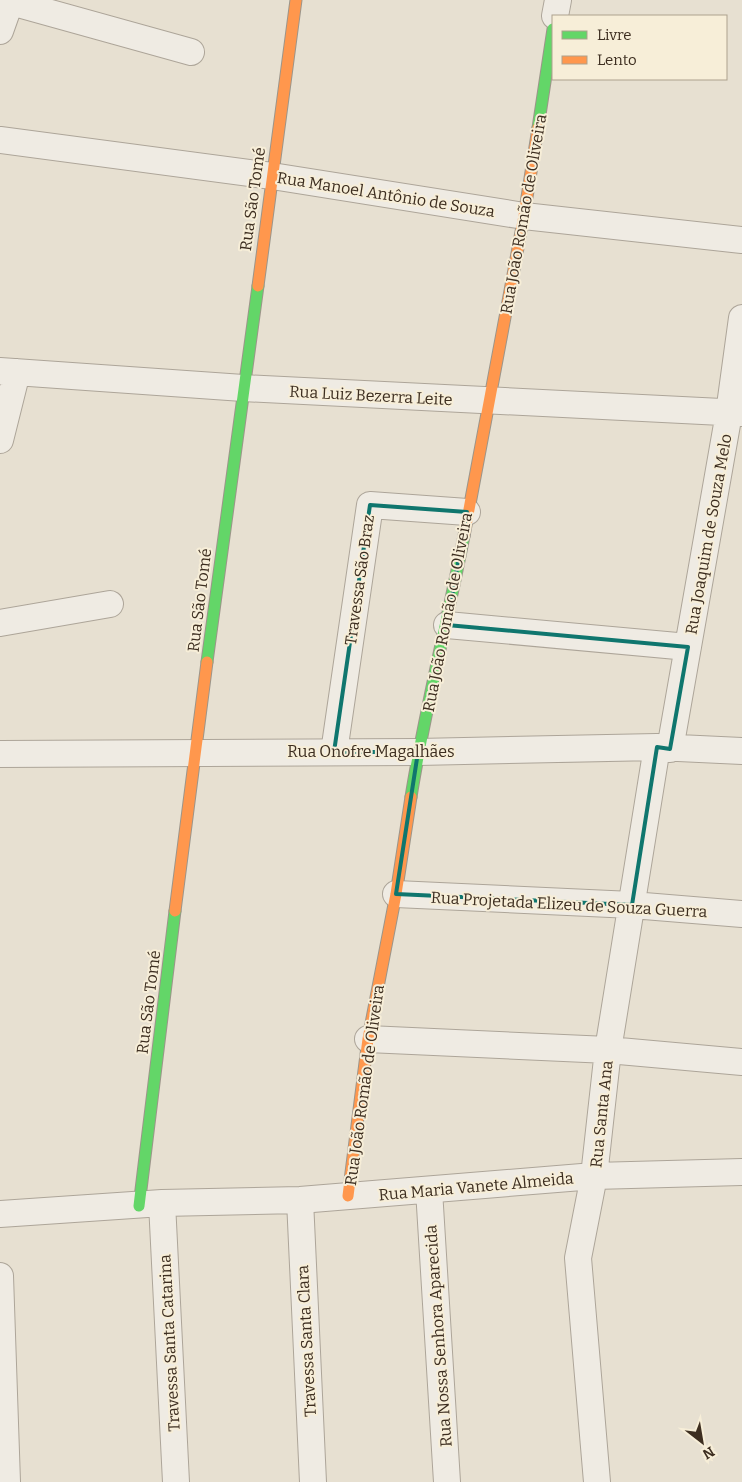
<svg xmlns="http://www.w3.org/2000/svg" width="742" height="1482" font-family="Bitter,serif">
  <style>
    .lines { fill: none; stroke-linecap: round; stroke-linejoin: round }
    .street-casing { stroke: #ada599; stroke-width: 28 }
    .fast-casing { stroke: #9c958a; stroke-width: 13 }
    .slow-casing { stroke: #9c958a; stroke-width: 13 }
    .street { stroke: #efebe3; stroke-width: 26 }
    .fast { stroke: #63d668; stroke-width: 11 }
    .slow { stroke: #ff974d; stroke-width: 11 }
    .marked { fill: none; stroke: #0f766e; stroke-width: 4; stroke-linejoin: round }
    .labels { text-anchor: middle; stroke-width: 4; stroke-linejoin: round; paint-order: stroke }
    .street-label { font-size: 16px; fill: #3d2e20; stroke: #f7eed8 }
  </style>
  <rect width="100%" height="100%" fill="#e7e0d1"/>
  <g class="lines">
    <defs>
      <path id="street" d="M11,2L191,52
        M555,16L558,0
        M0,31L11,0
        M0,140L272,176L524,216L742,240
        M0,371L243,388L742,413
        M0,440L17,372
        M0,623L110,604
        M447,625L688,647
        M670,749L729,413L742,318
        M334,752L370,505L467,512
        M0,754L418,752L657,747L742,751
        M396,894L632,905L742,914
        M368,1039L608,1050L742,1062
        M429,1190L447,1482
        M300,1200L313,1482
        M162,1203L176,1482
        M0,1214L162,1203L300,1200L594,1176L742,1172
        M0,1276L7,1482
        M597,1482L578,1258L594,1176L608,1050L657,747"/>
      <path id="fast" d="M538,128L553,29
        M207,662L258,286
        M411,797C425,709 447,623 464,536
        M139,1206L175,911"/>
      <path id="slow" d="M258,286L296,0
        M464,536L524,216L538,128
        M175,911L207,662
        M348,1196L368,1039L396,894L411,797"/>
    </defs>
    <!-- street casing -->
    <use href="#street" class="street-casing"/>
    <!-- fast casing -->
    <use href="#fast" class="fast-casing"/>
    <!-- slow casing -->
    <use href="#slow" class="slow-casing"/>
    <!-- street -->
    <use href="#street" class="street"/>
    <!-- fast -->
    <use href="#fast" class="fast"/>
    <!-- slow -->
    <use href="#slow" class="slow"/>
  </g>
  <!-- marked area -->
  <path class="marked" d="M370,505L467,512L447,625L688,647L670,749L657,747L632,905L396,894L418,752H334Z"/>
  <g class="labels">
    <!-- street labels -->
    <g class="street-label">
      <text transform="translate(386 194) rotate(9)" y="6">Rua Manoel Antônio de Souza</text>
      <text transform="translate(252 199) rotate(-82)" y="6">Rua São Tomé</text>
      <text transform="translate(523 214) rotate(-80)" y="6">Rua João Romão de Oliveira</text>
      <text transform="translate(371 395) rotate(3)" y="6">Rua Luiz Bezerra Leite</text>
      <text transform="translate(708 534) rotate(-80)" y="6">Rua Joaquim de Souza Melo</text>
      <text transform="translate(359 580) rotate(-82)" y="6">Travessa São Braz</text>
      <text transform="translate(199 600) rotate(-83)" y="6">Rua São Tomé</text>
      <text transform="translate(447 612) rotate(-79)" y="6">Rua João Romão de Oliveira</text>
      <text x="371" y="757">Rua Onofre Magalhães</text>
      <text transform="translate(569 904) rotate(3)" y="6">Rua Projetada Elizeu de Souza Guerra</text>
      <text transform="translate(148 1002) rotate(-83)" y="6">Rua São Tomé</text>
      <text transform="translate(364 1085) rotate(-82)" y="6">Rua João Romão de Oliveira</text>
      <text transform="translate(601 1114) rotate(-84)" y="6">Rua Santa Ana</text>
      <text transform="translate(476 1186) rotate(-5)" y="6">Rua Maria Vanete Almeida</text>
      <text transform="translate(438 1336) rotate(-94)" y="6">Rua Nossa Senhora Aparecida</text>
      <text transform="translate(306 1341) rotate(-93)" y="6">Travessa Santa Clara</text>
      <text transform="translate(169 1343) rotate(-93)" y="6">Travessa Santa Catarina</text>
    </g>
  </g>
  <!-- legend -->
  <rect x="552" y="15" width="175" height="65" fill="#f7eed8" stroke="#ada18e"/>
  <rect x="562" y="31" width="25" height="8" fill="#63d668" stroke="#ada18e"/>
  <text x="597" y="40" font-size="15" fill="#3d2e20">Livre</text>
  <rect x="562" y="56" width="25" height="8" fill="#ff974d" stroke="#ada18e"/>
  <text x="597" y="65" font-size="15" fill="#3d2e20">Lento</text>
  <!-- north arrow -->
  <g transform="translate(702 1442) rotate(149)" stroke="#f7eed8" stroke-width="4" paint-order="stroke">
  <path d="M0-4L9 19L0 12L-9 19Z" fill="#3d2e20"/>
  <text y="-8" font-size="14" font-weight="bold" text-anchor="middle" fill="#3d2e20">N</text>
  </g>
</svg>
